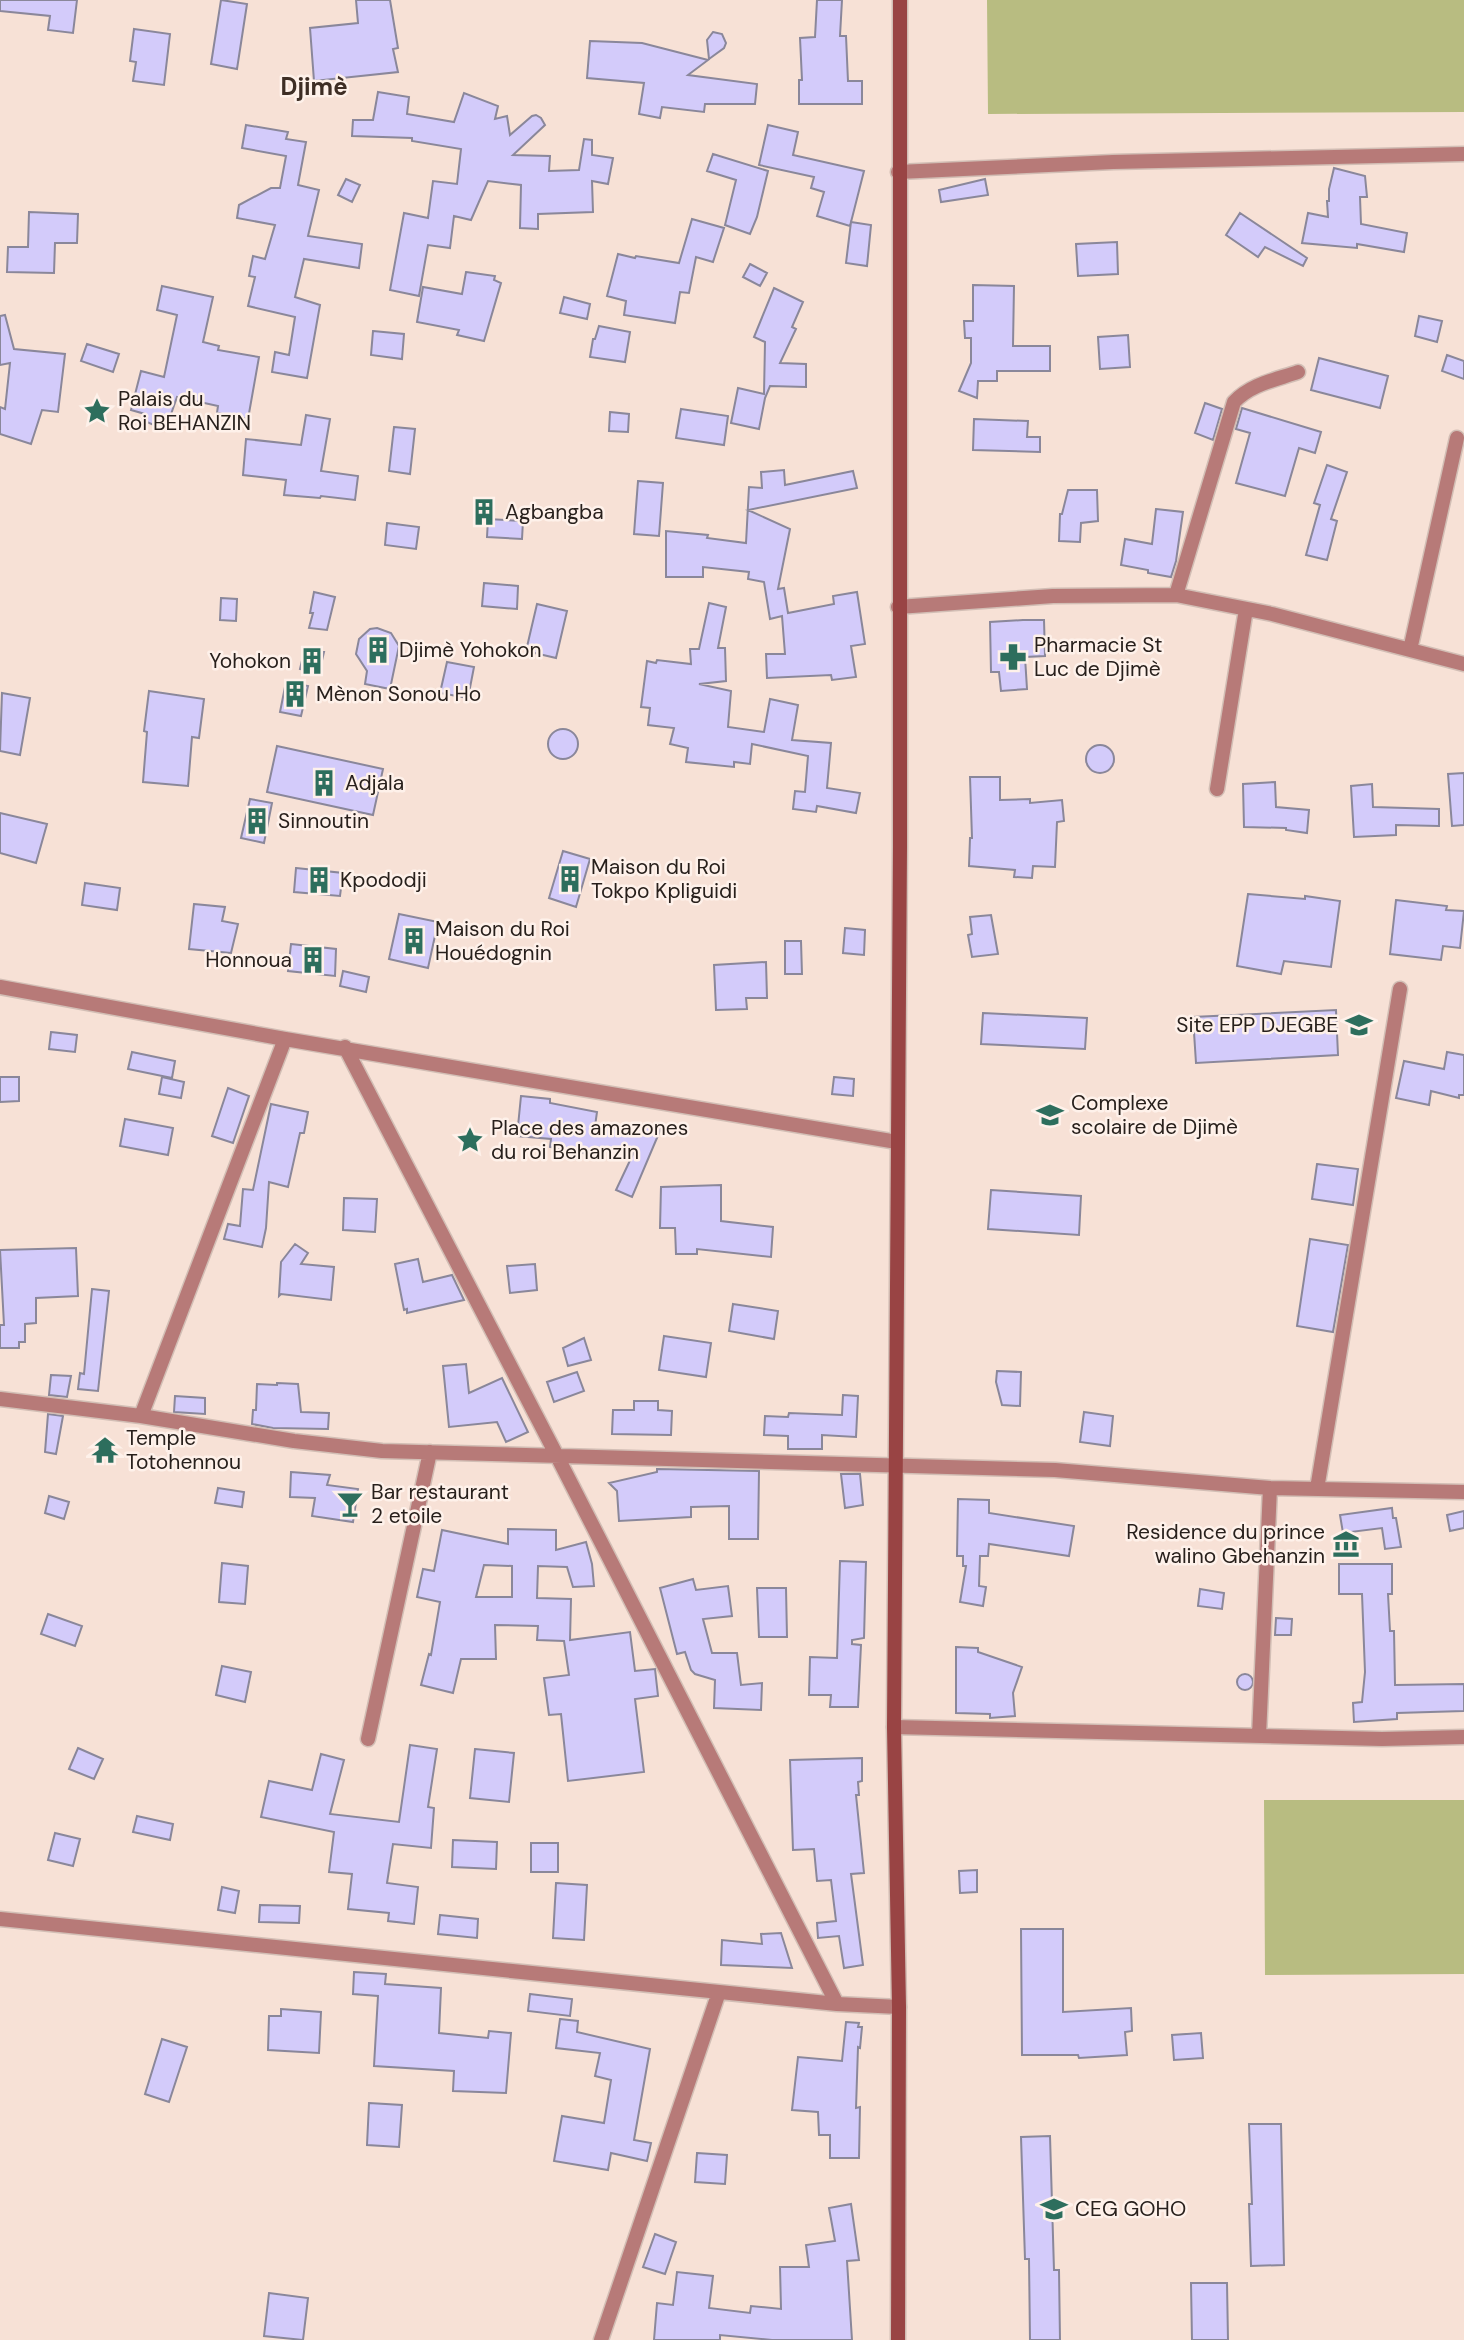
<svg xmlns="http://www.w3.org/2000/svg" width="1464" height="2340" font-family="'DM Sans',sans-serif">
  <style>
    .green { fill: #b8bc81 }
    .building { fill: #d3cbfa; stroke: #8a879a; stroke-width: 2; fill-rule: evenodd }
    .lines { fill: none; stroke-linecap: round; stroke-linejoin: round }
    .street-casing { stroke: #d2beb5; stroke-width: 17 }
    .secondary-casing { stroke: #d2beb5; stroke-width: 17 }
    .street { stroke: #b77a78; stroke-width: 14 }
    .secondary { stroke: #944; stroke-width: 14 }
    .labels { text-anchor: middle; stroke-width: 5; stroke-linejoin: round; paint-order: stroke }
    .poi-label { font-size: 21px; fill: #28201c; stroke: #fef1ea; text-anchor: start }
    .quarter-label { font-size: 24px; font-weight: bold; fill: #3e2e25; stroke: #fef1ea }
  </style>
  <rect width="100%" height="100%" fill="#f7e1d6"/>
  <!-- green -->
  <path class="green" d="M987,0H1464V112L988,114Z
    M1264,1800H1464V1974L1265,1975Z"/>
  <!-- building -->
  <path class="building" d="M0,0H77L73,33L48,30L50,16L0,11Z
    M221,0L247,4L237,69L211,64Z
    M356,0H390L398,48L393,49L398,72L314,81L310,28L358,23Z
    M817,0H842L840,36H846L848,81H862V104H799V80H802L800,38L815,37Z
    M134,29L170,34L164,85L133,81L136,62L130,61Z
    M713,32L722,34L726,43L724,48L709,59L707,40Z
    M590,41L642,43L708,60L688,75L757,84L755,104H705L704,112L662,107L660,118L639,114L644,83L587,78Z
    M378,92L409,97L407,114L454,122L464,93L498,106L495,119L507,116L510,135L532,116L536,115L541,118L545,125L513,155L550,156L549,171L579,170L584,139L592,140V155L613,158L608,184L592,181L593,212L538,214V229L520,228L521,185L488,181L471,220L454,216L450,248L428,245L419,296L390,290L404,213L428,218L433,181L457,184L461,149L412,141V138L352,136L353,120H373Z
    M246,125L288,132L286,139L306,142L298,185L319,190L308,236L362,244L359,268L304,259L295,297L320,305L307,378L272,372L275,352L289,355L295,317L248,306L255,277L249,276L253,256L265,259L275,225L237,218L239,205L271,188H280L286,156L242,148Z
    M768,125L798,132L793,155L864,171L850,226L817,216L824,192L811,188L814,177L759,165Z
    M713,154L768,171L757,217L750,234L725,225L736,180L707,171Z
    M1334,168L1365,176L1367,197H1360L1361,224L1407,233L1404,252L1357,244V248L1302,243L1308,213L1328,217L1327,201H1329V189Z
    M346,179L360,185L352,202L338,195Z
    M985,179L988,195L941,202L939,190Z
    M29,212L78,214L77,243H55L54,273L7,272L8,247H28Z
    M1240,213L1307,258L1303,266L1265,247L1258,257L1226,235Z
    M692,219L724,228L713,262L696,257L689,293L680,292L675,323L624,315L626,301L607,296L618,254L635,258L636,256L679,263Z
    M851,222L871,225L867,266L846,263Z
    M1117,242L1118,274L1078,276L1076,244Z
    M750,264L767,273L760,286L743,277Z
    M466,272L495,276L494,280L501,283L484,341L457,335L459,330L417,322L423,287L462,294Z
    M973,285L1014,286L1013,346H1050V371H997V381H978L977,398L959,391L971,363V338H965L964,321H973Z
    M162,286L213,297L203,342L219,346L218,350L259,357L248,419L217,413L218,406L177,397L170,417L166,416L161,428L142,420L145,414L131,410L141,371L164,377L177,315L157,310Z
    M774,288L803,302L792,327L796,329L780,363L806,364V387L770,386L765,398L759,429L731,423L738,388L764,394L765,342L754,337Z
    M564,297L590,304L587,319L560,313Z
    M5,315L14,349L65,354L58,412L42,410L31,444L0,434V407L5,409L10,363L0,365V316Z
    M1419,316L1442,321L1437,342L1415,336Z
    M599,326L630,332L625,362L590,357L593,339H595Z
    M373,331L404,334L402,359L371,355Z
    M1128,335L1130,367L1100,369L1098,337Z
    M87,344L119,354L113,372L81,361Z
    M1447,355L1464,361V379L1442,371Z
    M1319,358L1388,376L1380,408L1311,390Z
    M1205,403L1222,409L1213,440L1195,433Z
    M1242,408L1321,432L1315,453L1299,448L1285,496L1236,483L1250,433L1236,429Z
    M681,409L728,416L724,445L676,438Z
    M610,412L629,414L628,432L609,431Z
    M306,415L330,419L321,471L358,476L355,500L321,496L320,498L284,495L286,480L243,475L246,439L301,445Z
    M974,419L1028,421L1027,437H1040V452L973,450Z
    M394,427L415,429L410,474L389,471Z
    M1327,465L1347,472L1331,519L1337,521L1327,560L1306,555L1320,505L1314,503Z
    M784,470L785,485L853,471L857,488L748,510L790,529L778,589L784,588L788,613L834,604L833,596L857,592L865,644L851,646L856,677L832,680L831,675L767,678L766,654H785L782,616L770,619L764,582L748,579L749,572L703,567V577H666V531L708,535L707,538L746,543L749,487L762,488L761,472Z
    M638,481L663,483L659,536L634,534Z
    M1068,490H1097L1098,521L1081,523L1080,542L1059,541L1060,514H1062Z
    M1156,509L1183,512L1176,561L1171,577L1148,573V570L1121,565L1125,539L1152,544Z
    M488,519L523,521L522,539L487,537Z
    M387,523L419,527L416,549L385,545Z
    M484,583L518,586L517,609L482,606Z
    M314,592L335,597L327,630L309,628L313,613H310Z
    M221,598L237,599L236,621L220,620Z
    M709,603L726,607L718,648H725L726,681L699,684L731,691L728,727L764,732L770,699L798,705L792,740L831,743L827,788L860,793L856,813L817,806L816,812L793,809L795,791L805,792L808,756L752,744L750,764L734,762V767L686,762L688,748L670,744L674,728L648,725L650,708L641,707L647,661L656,663L657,660L691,664L690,649H699Z
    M537,604L567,611L556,658L526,651Z
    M1023,620H1044L1045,656L1025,657L1027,689L1001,691L999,672H991L990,622Z
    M377,628L391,633L399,646L390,689L365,684L367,671L356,654L359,639L370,629Z
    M304,652H324L319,673L300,669Z
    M447,662L474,667L468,698L440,693Z
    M286,682L308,686L301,716L280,712Z
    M149,691L204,699L199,738L192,737L188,786L143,782L147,732L144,731Z
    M2,693L30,698L20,755L0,751Z
    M548 744a15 15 0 1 1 30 0a15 15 0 1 1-30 0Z
    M1086 759a14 14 0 1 1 28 0a14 14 0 1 1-28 0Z
    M277,746L383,769L373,815L267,792Z
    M1464,773V825L1452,826L1448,774Z
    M970,777H1000V800L1030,799V803L1062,800L1064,821L1057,822L1055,867L1033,866L1032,878L1014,877L1015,870L969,866L970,838H972Z
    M1275,782L1276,807L1309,810L1307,833L1286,830V828L1244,827L1243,784Z
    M1372,784L1373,807L1439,809V826L1396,825V835L1354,837L1351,786Z
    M250,799L272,803L264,843L241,838Z
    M0,813L47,824L36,863L0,853Z
    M563,851L590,859L576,907L549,898Z
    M296,868L343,873L340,896L294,892Z
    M85,883L120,888L117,910L82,905Z
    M1248,894L1305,899V896L1340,901L1331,967L1284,961L1281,974L1237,966Z
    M1396,900L1447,906L1446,910L1464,911L1460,948L1443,946L1441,960L1390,954Z
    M194,904L225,907L222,921L238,924L231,953L189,949Z
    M399,914L438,922L428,968L389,959Z
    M991,915L998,954L972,957L968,935L972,934L970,917Z
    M845,928L865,930L864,955L843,953Z
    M785,941H801L802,974H785Z
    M291,944L336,949L335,976L288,971Z
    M766,962L767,998H746L747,1009L716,1010L714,965Z
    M343,971L369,977L366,992L340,986Z
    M1336,1010L1338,1055L1196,1063L1193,1017Z
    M983,1013L1087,1018L1085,1049L981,1044Z
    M51,1032L77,1035L75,1052L49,1049Z
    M132,1052L175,1061L172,1078L128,1069Z
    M1447,1052L1464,1055V1095H1459V1098L1431,1091L1429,1105L1396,1098L1404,1061L1444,1069Z
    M0,1077H19V1101L0,1102Z
    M162,1077L184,1082L181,1098L159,1094Z
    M834,1077L854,1079L853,1096L832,1094Z
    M228,1088L249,1096L233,1143L212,1136Z
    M521,1096L550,1099V1103L597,1112L595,1126L634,1130V1123L662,1126L632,1197L616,1190L634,1152L594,1147L593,1155L550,1147L551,1139L517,1136Z
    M271,1104L308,1112L304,1133H300L288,1187L269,1182L266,1228L262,1247L224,1239L228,1224L240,1226L243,1189L253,1190Z
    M125,1119L173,1128L168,1155L120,1146Z
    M1317,1164L1358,1169L1353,1205L1312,1199Z
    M721,1185V1221L773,1227L771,1257L697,1249V1254H676L675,1228H660L661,1187Z
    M991,1190L1081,1196L1079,1235L988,1229Z
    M344,1198L377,1199L375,1232L343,1230Z
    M1310,1239L1348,1245L1333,1332L1297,1326Z
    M295,1244L308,1253L301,1264L334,1267L331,1300L281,1294L279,1296L281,1262Z
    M76,1248L78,1296L36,1298V1323L25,1324V1342H19V1348H0V1325H4L0,1250Z
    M418,1259L423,1282L452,1275L464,1300L407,1313V1309L404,1310L395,1264Z
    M535,1264L537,1290L510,1293L507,1266Z
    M92,1289L109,1291L98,1391L78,1389L80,1373L84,1374Z
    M733,1304L778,1311L774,1339L729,1331Z
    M664,1336L711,1343L706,1377L659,1370Z
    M584,1338L591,1360L568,1366L563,1348Z
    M466,1364L469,1393L502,1378L528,1432L506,1442L497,1422L449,1427L443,1366Z
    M997,1371L1021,1372L1020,1406L1002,1405L996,1382Z
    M577,1372L584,1391L554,1402L547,1382Z
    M51,1375L71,1376L67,1397L49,1395Z
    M277,1383L298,1384L301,1412L329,1413L328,1429L273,1428L252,1424L253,1410H256L257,1384L277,1385Z
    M843,1395L858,1396L856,1437L822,1435V1449H788V1436L764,1435L765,1416L788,1417L789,1413L842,1415Z
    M175,1396L205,1398V1414L174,1412Z
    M634,1401H658V1410L672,1411L671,1435L612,1434L613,1410H634Z
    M1084,1412L1113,1416L1110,1446L1080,1442Z
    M48,1414L63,1416L56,1454L45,1452Z
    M657,1469L759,1471L758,1539H729V1506L691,1507V1517L619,1521L617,1491L609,1483L657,1472Z
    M291,1472L330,1475L327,1485L358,1489L353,1522L312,1516L315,1498L290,1497Z
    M841,1474H860L863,1505L845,1508Z
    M218,1488L244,1492L242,1507L215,1503Z
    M49,1496L69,1502L64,1519L45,1513Z
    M958,1499L989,1500V1513L1074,1526L1069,1556L989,1544L988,1556H980L979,1586L986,1587L983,1606L960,1602L966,1566H963V1556H957Z
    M1392,1508L1393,1518H1396L1401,1547L1385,1549L1382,1528L1343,1533L1340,1515Z
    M1464,1511V1528L1450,1531L1447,1515Z
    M508,1529L556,1530V1550L586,1542L592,1564L594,1586L573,1587L567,1567L538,1566L537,1598L571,1599L570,1640L630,1632L635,1671L655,1669L658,1696L635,1699L644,1772L568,1781L561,1714L549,1715L544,1678L569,1675L564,1641L537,1640L538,1626L495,1625L496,1659H461L453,1693L421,1685L429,1654L431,1655L440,1602L417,1597L423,1569L434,1571L442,1530L508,1544ZM484,1565L512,1566V1597H476Z
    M840,1561L866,1562L864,1638L852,1640V1644L861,1645L858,1707H830L831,1695H809L810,1657L837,1658Z
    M222,1563L248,1566L245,1604L219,1602Z
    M1339,1564H1392V1594H1388L1390,1631H1394L1395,1685L1464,1684V1711L1397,1713V1719L1354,1722L1353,1703L1362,1702L1365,1672L1362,1594H1339Z
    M693,1579L696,1590L728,1586L732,1616L703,1619L712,1653H737L741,1685L762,1683L761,1710L714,1708L715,1680L695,1674L691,1670L685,1652L677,1654L660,1588Z
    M757,1588H786L787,1637H759Z
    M1200,1589L1224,1593L1222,1609L1198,1606Z
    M48,1614L82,1626L75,1646L41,1634Z
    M1276,1618L1292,1619L1291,1635H1275Z
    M956,1647L978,1648V1652L1022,1667L1013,1693L1015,1716L990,1718V1714L956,1713Z
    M222,1666L251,1672L245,1702L216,1695Z
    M1237 1682a8 8 0 1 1 16 0a8 8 0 1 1-16 0Z
    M410,1745L437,1749L428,1807L434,1808L431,1848L393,1844L387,1883L418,1887L414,1924L388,1921L389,1913L348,1909L352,1874L329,1872L334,1832L261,1817L269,1781L312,1790L321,1754L344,1760L330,1814L399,1822Z
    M78,1748L103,1759L94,1779L69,1769Z
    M475,1749L514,1753L509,1802L470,1798Z
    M862,1758V1781L858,1782L859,1795H856L864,1873L851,1874L863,1965L844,1968L839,1936L818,1938L817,1923L836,1921L831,1880L817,1881L814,1849L793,1850L790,1760Z
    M137,1816L173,1824L170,1840L133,1832Z
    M55,1833L80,1839L73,1866L48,1860Z
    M453,1840L497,1842L496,1869L452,1867Z
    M531,1843H558V1872H531Z
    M977,1870V1892L960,1893L959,1871Z
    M556,1883L587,1885L584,1940L553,1938Z
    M222,1887L239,1891L235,1913L218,1910Z
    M260,1905L300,1906L299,1923L259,1922Z
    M440,1915L478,1919L477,1938L438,1934Z
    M1021,1929H1063V2012L1131,2008L1132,2031L1125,2032L1127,2055L1079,2058L1078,2055H1022Z
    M781,1933L792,1968L721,1965L722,1940L762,1944L761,1934Z
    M354,1972L386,1974L385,1984L441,1988L439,2033L488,2038L489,2031L511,2033L506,2093L453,2091L454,2071L374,2066L378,1996L353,1994Z
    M530,1994L572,1999L570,2016L528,2011Z
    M281,2009L321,2012L319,2053L268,2050L269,2016H281Z
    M560,2019L578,2021L577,2032L650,2049L634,2140L651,2143L647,2161L611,2153L608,2170L554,2161L562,2116L604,2123L611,2080L595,2076L600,2053L556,2048Z
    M846,2022L859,2023L858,2027H862L860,2048L858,2047L856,2108L860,2107L859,2158H830V2135H819L818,2112L792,2110L798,2057L842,2061Z
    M1201,2033L1203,2058L1174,2060L1172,2035Z
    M162,2039L187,2047L169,2102L145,2094Z
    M369,2103L402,2105L399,2147L367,2145Z
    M1249,2124H1281L1284,2265L1251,2266L1249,2204H1252Z
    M1050,2136L1054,2270H1059L1060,2340H1030L1029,2259H1025L1021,2137Z
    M697,2153L727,2155L725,2184L695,2182Z
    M851,2204L859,2260L847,2261L852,2340H772L720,2335V2340H654L657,2303L673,2305L677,2272L713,2276L709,2308L750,2313L751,2306L781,2309L780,2267H809L806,2245L835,2241L829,2208Z
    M655,2234L676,2242L665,2274L643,2267Z
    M1191,2283H1227L1228,2340H1192Z
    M269,2293L308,2298L303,2340L264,2336Z"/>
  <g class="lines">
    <defs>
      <path id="street" d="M898,172L1113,162L1464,154
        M1176,595L1234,402C1251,384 1275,380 1298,372
        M898,607L1053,596L1176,595L1272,614L1464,664
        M1410,650L1457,438
        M1217,789L1246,609
        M0,987L285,1039L897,1142
        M345,1047L557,1456L837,2004
        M0,1399L141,1416L294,1441L382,1451L1055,1470L1270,1488L1464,1492
        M141,1416L285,1039
        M1317,1489L1400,989
        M894,1727L1382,1739L1464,1737
        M1259,1736L1270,1488
        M368,1739L430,1452
        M0,1919L837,2004L899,2007
        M601,2340L719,1992"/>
      <path id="secondary" d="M898,2340L899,2007L894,1727L900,847V0"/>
    </defs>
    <!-- street casing -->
    <use href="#street" class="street-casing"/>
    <!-- secondary casing -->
    <use href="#secondary" class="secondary-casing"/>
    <!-- street -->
    <use href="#street" class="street"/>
    <!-- secondary -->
    <use href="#secondary" class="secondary"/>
  </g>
  <!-- icons -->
  <defs>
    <symbol id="sight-bare" viewBox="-9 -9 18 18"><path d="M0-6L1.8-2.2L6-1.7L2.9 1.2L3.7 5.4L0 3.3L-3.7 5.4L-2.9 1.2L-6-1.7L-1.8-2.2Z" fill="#2d6e5d" stroke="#fef1ea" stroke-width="2.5" paint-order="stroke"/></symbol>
    <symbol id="building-bare" viewBox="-9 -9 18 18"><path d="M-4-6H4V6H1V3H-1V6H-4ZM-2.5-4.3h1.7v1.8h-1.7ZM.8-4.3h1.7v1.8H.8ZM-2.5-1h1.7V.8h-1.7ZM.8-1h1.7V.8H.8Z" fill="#2d6e5d" stroke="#fef1ea" stroke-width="2.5" paint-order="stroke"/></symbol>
    <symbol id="pharmacy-bare" viewBox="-9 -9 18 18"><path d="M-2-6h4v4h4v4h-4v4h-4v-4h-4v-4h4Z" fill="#2d6e5d" stroke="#fef1ea" stroke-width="2.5" paint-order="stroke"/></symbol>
    <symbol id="school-bare" viewBox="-9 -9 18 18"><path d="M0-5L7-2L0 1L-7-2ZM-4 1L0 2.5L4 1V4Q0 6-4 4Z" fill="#2d6e5d" stroke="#fef1ea" stroke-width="2.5" paint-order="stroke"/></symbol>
    <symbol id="temple-bare" viewBox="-9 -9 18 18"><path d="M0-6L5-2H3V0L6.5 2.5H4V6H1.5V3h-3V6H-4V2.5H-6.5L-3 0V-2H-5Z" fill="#2d6e5d" stroke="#fef1ea" stroke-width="2.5" paint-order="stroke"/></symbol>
    <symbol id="bar-bare" viewBox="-9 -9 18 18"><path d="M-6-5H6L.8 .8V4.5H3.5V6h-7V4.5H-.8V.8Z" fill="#2d6e5d" stroke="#fef1ea" stroke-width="2.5" paint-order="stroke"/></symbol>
    <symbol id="museum-bare" viewBox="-9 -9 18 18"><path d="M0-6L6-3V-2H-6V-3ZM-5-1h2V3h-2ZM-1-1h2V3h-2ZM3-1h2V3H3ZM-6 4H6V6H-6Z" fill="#2d6e5d" stroke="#fef1ea" stroke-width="2.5" paint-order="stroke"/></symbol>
  </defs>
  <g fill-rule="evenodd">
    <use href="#sight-bare" x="78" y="392" width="38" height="38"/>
    <use href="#building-bare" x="465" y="493" width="38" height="38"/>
    <use href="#building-bare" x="359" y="631" width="38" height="38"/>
    <use href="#pharmacy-bare" x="994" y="638" width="38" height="38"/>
    <use href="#building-bare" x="293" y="642" width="38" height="38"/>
    <use href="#building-bare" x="276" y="675" width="38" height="38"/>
    <use href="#building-bare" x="305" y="764" width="38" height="38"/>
    <use href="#building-bare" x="238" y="802" width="38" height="38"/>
    <use href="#building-bare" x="551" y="860" width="38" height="38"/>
    <use href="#building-bare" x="300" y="861" width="38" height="38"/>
    <use href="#building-bare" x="395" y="922" width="38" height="38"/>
    <use href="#building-bare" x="294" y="941" width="38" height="38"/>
    <use href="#school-bare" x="1340" y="1006" width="38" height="38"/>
    <use href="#school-bare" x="1031" y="1096" width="38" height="38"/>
    <use href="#sight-bare" x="451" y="1121" width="38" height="38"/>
    <use href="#temple-bare" x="86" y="1431" width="38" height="38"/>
    <use href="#bar-bare" x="331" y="1485" width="38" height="38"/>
    <use href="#museum-bare" x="1327" y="1525" width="38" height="38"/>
    <use href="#school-bare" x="1035" y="2190" width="38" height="38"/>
  </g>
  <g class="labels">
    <!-- poi labels -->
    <g class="poi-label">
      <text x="118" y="406">Palais du<tspan x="118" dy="24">Roi BEHANZIN</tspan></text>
      <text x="505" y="519">Agbangba</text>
      <text x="1034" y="652">Pharmacie St<tspan x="1034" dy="24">Luc de Djimè</tspan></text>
      <text x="399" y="657">Djimè Yohokon</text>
      <text x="291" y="668" text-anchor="end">Yohokon</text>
      <text x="316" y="701">Mènon Sonou Ho</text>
      <text x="345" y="790">Adjala</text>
      <text x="278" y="828">Sinnoutin</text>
      <text x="591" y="874">Maison du Roi<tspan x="591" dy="24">Tokpo Kpliguidi</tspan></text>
      <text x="340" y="887">Kpododji</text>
      <text x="435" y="936">Maison du Roi<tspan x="435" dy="24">Houédognin</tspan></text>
      <text x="292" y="967" text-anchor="end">Honnoua</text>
      <text x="1338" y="1032" text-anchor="end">Site EPP DJEGBE</text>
      <text x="1071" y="1110">Complexe<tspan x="1071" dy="24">scolaire de Djimè</tspan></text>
      <text x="491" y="1135">Place des amazones<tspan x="491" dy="24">du roi Behanzin</tspan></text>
      <text x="126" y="1445">Temple<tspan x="126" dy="24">Totohennou</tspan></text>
      <text x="371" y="1499">Bar restaurant<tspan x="371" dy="24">2 etoile</tspan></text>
      <text x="1325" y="1539" text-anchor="end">Residence du prince<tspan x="1325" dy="24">walino Gbehanzin</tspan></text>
      <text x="1075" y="2216">CEG GOHO</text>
    </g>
    <!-- quarter labels -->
    <g class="quarter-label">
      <text x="314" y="95">Djimè</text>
    </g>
  </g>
</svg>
